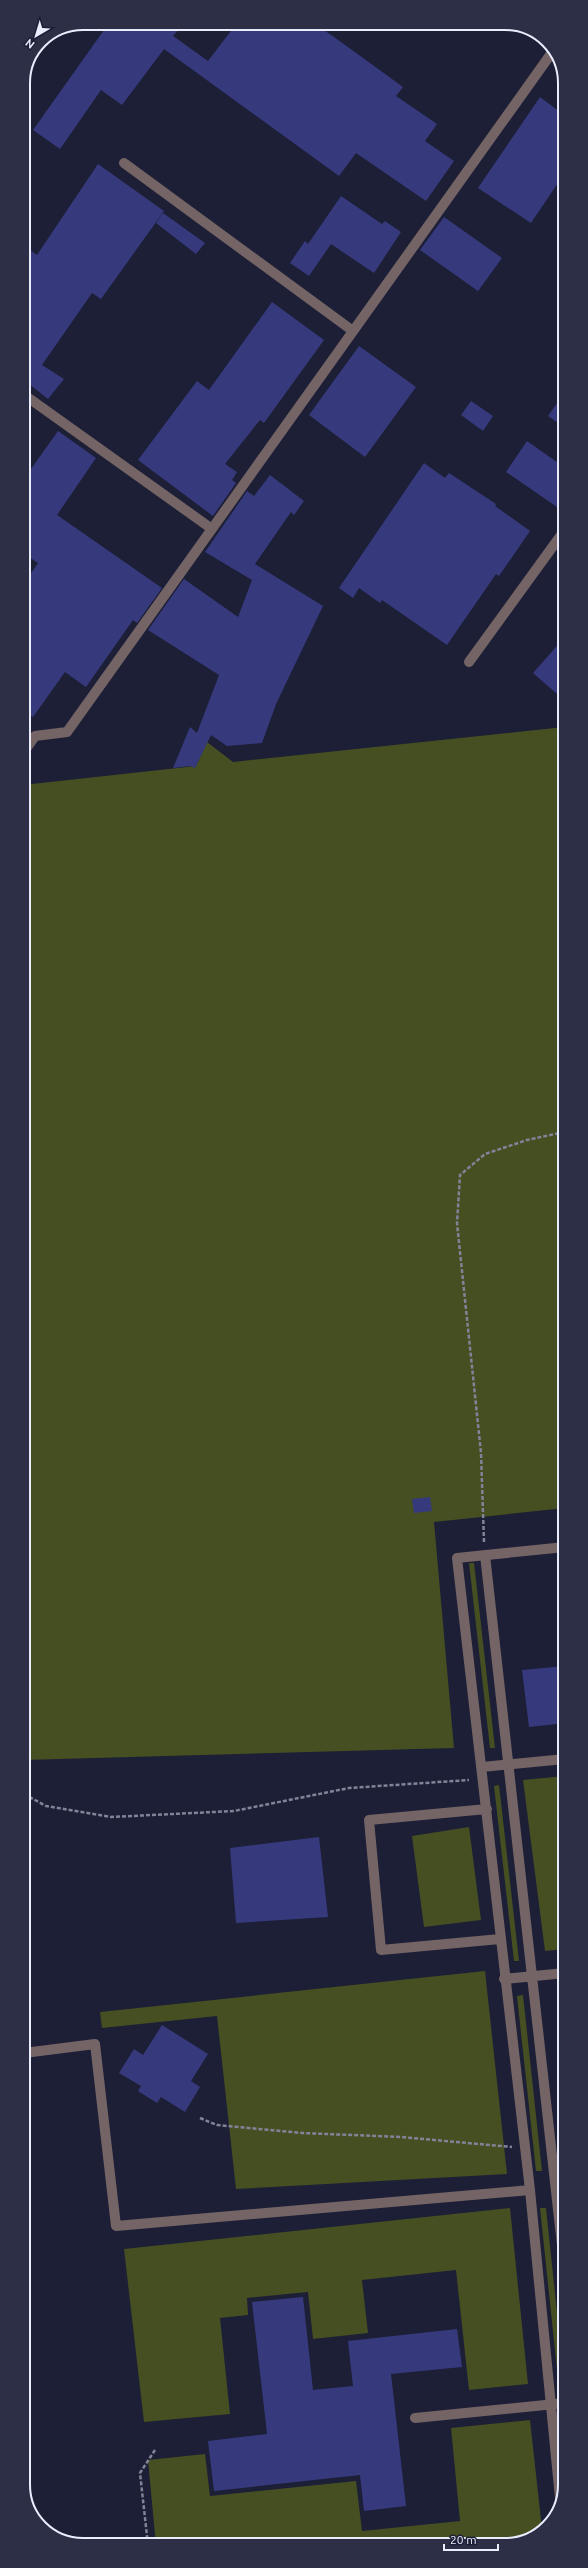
<svg xmlns="http://www.w3.org/2000/svg" width="588" height="2568" font-family="Ubuntu,sans-serif">
  <style>
    .green { fill: #454f21 }
    .building { fill: #363a7d }
    .lines { fill: none; stroke-linecap: round; stroke-linejoin: round }
    .path { stroke: #818498; stroke-width: 2.5; stroke-dasharray: 4 2; stroke-linecap: butt }
    .minor { stroke: #746465; stroke-width: 10 }
    .rim { fill: none; stroke: #eaedfe; stroke-width: 2 }
  </style>
  <rect width="100%" height="100%" fill="#1c1f36"/>
  <!-- green -->
  <path class="green" d="M564,727L565,1508L434,1522L454,1748L24,1760L23,785L196,766L207,742L233,762Z
    M469,1563H474L495,1748H490Z
    M565,1776V1949L545,1951L523,1780Z
    M499,1785L519,1961H514L494,1786Z
    M469,1827L481,1920L424,1927L412,1836Z
    M485,1971L507,2174L236,2189L217,2016L102,2028L100,2012Z
    M523,1995L542,2171H536L517,1996Z
    M510,2208L528,2384L469,2390L456,2270L362,2280L368,2333L313,2339L308,2292L247,2298L248,2315L220,2318L230,2414L144,2422L124,2249Z
    M540,2208H546L564,2379H558Z
    M530,2420L542,2529L517,2544L156,2545L148,2460L205,2454L210,2496L356,2481L362,2531L460,2521L451,2428Z"/>
  <!-- building -->
  <path class="building" d="M109,23H171L179,29L173,36L208,61L237,23H309L319,31L321,28L334,37L403,87L396,96L437,124L425,141L454,161L426,201L356,153L339,176L164,49L122,105L101,90L60,149L33,130Z
    M540,97L564,115V174L531,223L478,188Z
    M98,164L164,211L101,299L92,293L42,365L64,379L48,399L23,379V245L37,255Z
    M341,196L382,224L385,221L401,232L374,273L331,244L309,276L290,263L305,241L308,244Z
    M163,213L205,243L196,254L156,223Z
    M444,217L502,258L478,291L420,250Z
    M272,302L324,340L264,423L260,420L225,464L237,472L232,480L236,483L213,516L138,460L197,381L209,390Z
    M359,346L416,387L365,457L309,415Z
    M564,393V427L548,416Z
    M471,401L493,416L483,431L461,415Z
    M58,431L96,458L57,515L162,588L137,623L133,620L86,687L65,672L33,717L23,710V585L38,563L23,553V476H26Z
    M527,441L564,467V496L557,507L506,472Z
    M424,463L445,478L449,473L496,504L495,506L530,531L499,576L496,574L447,645L382,600L380,603L359,588L353,598L339,588Z
    M270,475L304,501L294,515L291,512L255,564L323,606L276,704L262,743L227,746L211,735L195,768L190,766L173,768L190,727L197,733L219,675L148,630L184,579L238,617L252,580L205,552L247,491L254,496Z
    M564,638V700L533,673Z
    M430,1497L432,1511L414,1513L412,1499Z
    M565,1666V1723L529,1727L522,1670Z
    M319,1837L328,1917L236,1923L230,1848Z
    M162,2025L208,2054L191,2081L200,2087L185,2112L161,2097L157,2103L138,2091L141,2086L119,2073L134,2049L143,2055Z
    M303,2297L313,2390L353,2386L348,2341L457,2329L462,2367L391,2374L406,2506L364,2511L360,2475L214,2491L208,2441L267,2434L252,2302Z"/>
  <g class="lines">
    <!-- path -->
    <path class="path" d="M484,1542L481,1453L457,1223L460,1175L485,1154L527,1140L564,1132
      M24,1794L46,1806L111,1817L234,1811L349,1788L469,1780
      M200,2118L217,2125L302,2133L401,2137L512,2147
      M148,2545L140,2473L155,2450"/>
    <!-- minor -->
    <path class="minor" d="M124,163L353,331
      M23,394L212,529
      M469,662L564,531
      M23,753L35,736L67,732L553,51
      M485,1555L565,2272
      M482,1767L565,1759
      M487,1809L369,1820L381,1950L500,1939
      M504,1979L565,1973
      M24,2053L95,2044L116,2226L530,2190
      M415,2418L565,2403
      M560,2498L530,2190L457,1558L565,1547"/>
  </g>
  <!-- crop -->
  <path d="M0 0H588V2568H0ZM83 30H505A53 53 0 0 1 558 83V2485A53 53 0 0 1 505 2538H83A53 53 0 0 1 30 2485V83A53 53 0 0 1 83 30Z" fill="#2c2f46" fill-rule="evenodd"/>
  <path class="rim" d="M83 30H505A53 53 0 0 1 558 83V2485A53 53 0 0 1 505 2538H83A53 53 0 0 1 30 2485V83A53 53 0 0 1 83 30Z"/>
  <!-- north arrow -->
  <g transform="translate(36 36) rotate(218)" stroke="#1c1f36" stroke-width="3" paint-order="stroke">
  <path d="M0-3L7 15L0 10L-7 15Z" fill="#eaedfe"/>
  <text y="-6" font-size="11" font-weight="bold" text-anchor="middle" fill="#eaedfe">N</text>
  </g>
  <!-- scale -->
  <path d="M444 2544v6h54v-6" fill="none" stroke="#eaedfe" stroke-width="2"/>
  <text x="450" y="2544" font-size="12" fill="#eaedfe" stroke="#1c1f36" stroke-width="3" paint-order="stroke">20 m</text>
</svg>
